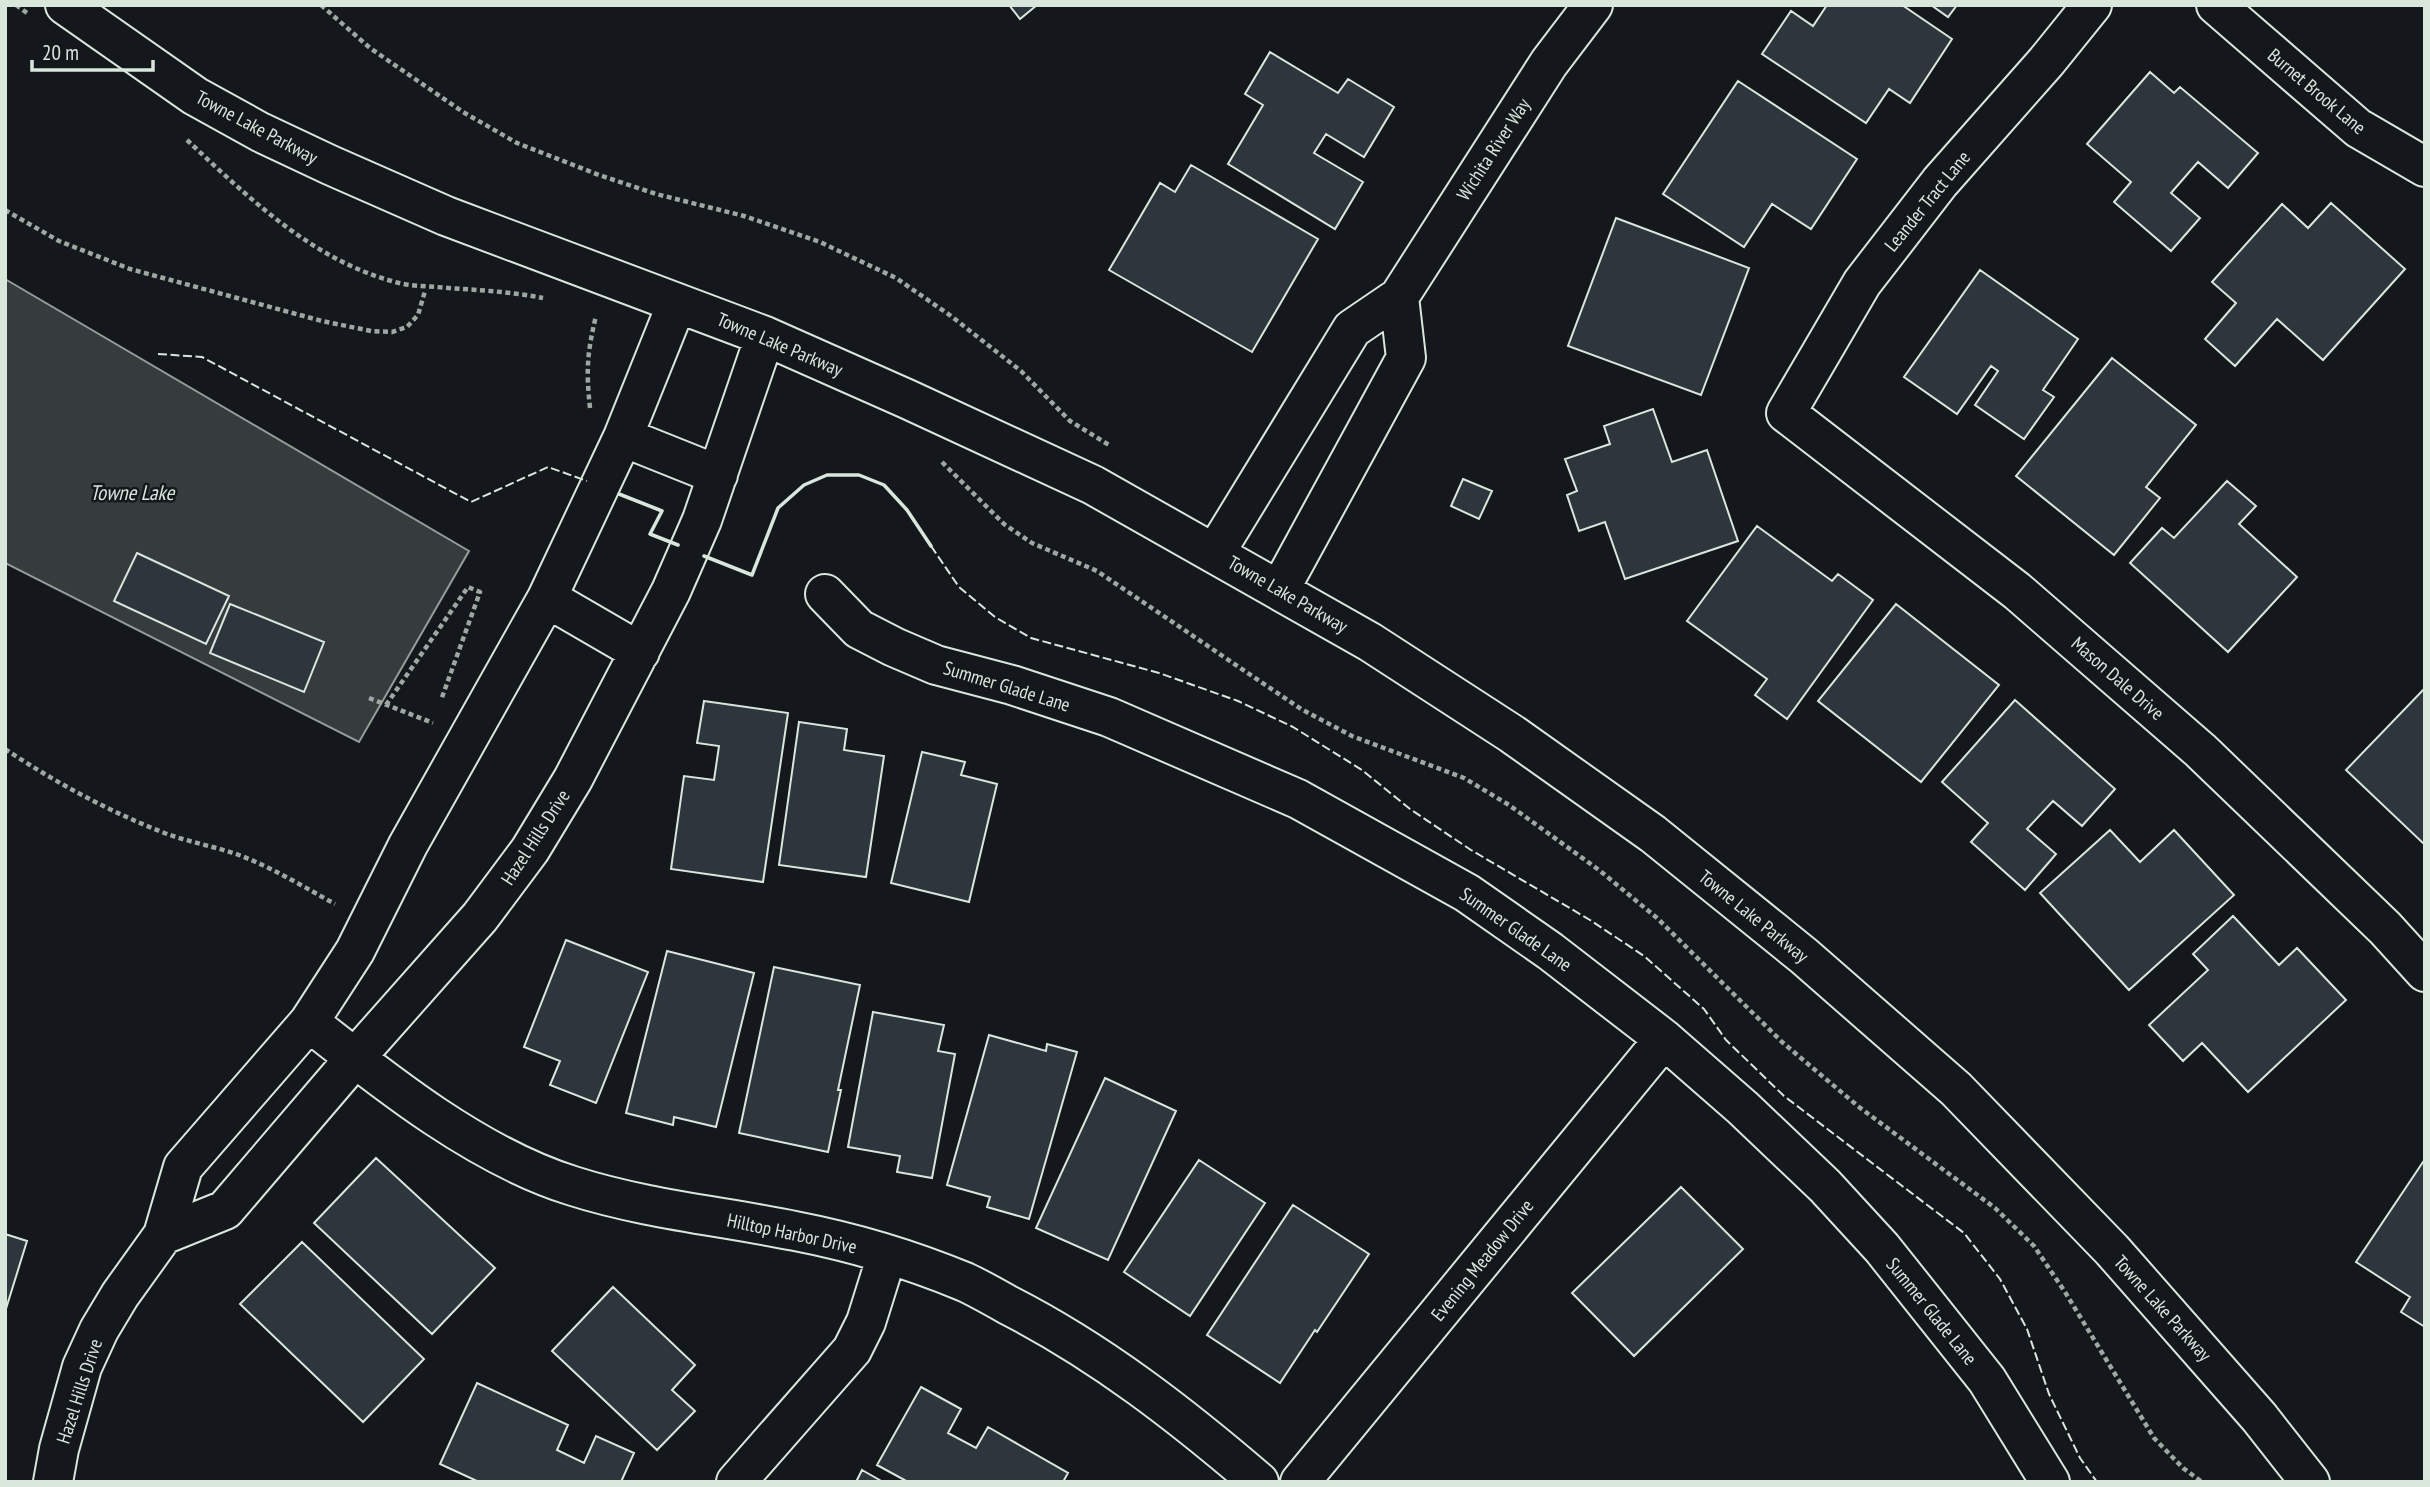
<svg xmlns="http://www.w3.org/2000/svg" width="2430" height="1487" font-family="'PT Sans Narrow',sans-serif">
  <style>
    .water { fill: #363b3e; stroke: #939e99; stroke-width: 2 }
    .building { fill: #2c363c; stroke: #d8e6dc; stroke-width: 2 }
    .lines { fill: none; stroke-linecap: round; stroke-linejoin: round }
    .minor-casing { stroke: #d8e6dc; stroke-width: 42 }
    .path { stroke: #9da8a2; stroke-width: 4.5; stroke-dasharray: 5 3.5; stroke-linecap: butt }
    .minor { stroke: #14181c; stroke-width: 38 }
    .fence { stroke: #d8e6dc; stroke-width: 2; stroke-dasharray: 9 3.5; stroke-linecap: butt }
    .wall { stroke: #d8e6dc; stroke-width: 3.5 }
    .labels { text-anchor: middle; stroke-width: 5; stroke-linejoin: round; paint-order: stroke }
    .street-label { font-size: 19px; fill: #d8e6dc; stroke: #14181c }
    .water-label { font-size: 21px; font-style: italic; fill: #d8e6dc; stroke: #14181c }
  </style>
  <rect width="100%" height="100%" fill="#14181c"/>
  <!-- water -->
  <path class="water" d="M5,279L469,551L359,742L5,563Z"/>
  <!-- building -->
  <path class="building" d="M1009,5H1037L1020,19Z
    M1827,5H1902L1952,39L1910,103L1889,89L1866,123L1762,54L1791,11L1813,26Z
    M1931,5H1957L1948,17Z
    M1270,52L1338,93L1348,79L1394,107L1364,157L1326,134L1314,153L1363,182L1335,229L1228,164L1263,105L1245,94Z
    M2150,72L2174,93L2180,87L2258,153L2228,188L2198,162L2171,193L2200,218L2171,251L2114,202L2131,182L2087,144Z
    M1738,81L1857,159L1811,229L1772,204L1744,247L1663,194Z
    M1191,165L1318,239L1252,352L1109,270L1160,183L1175,192Z
    M2331,203L2405,269L2323,360L2277,319L2235,366L2205,339L2236,303L2212,282L2282,204L2308,228Z
    M1616,218L1749,268L1701,395L1568,346Z
    M1980,270L2078,339L2043,390L2054,397L2024,439L1975,405L1998,371L1991,366L1957,414L1904,377Z
    M2112,358L2196,425L2146,487L2160,498L2114,555L2016,476Z
    M1653,409L1672,462L1707,450L1738,541L1625,579L1605,522L1579,531L1567,495L1577,491L1565,459L1610,444L1604,426Z
    M1463,479L1492,491L1479,519L1451,506Z
    M2227,481L2256,506L2239,524L2297,577L2228,652L2130,563L2162,528L2174,538Z
    M1757,526L1832,581L1838,574L1873,600L1787,719L1755,695L1767,679L1687,621Z
    M137,553L229,596L206,644L114,601Z
    M230,604L324,642L304,692L210,653Z
    M1896,604L1999,685L1921,782L1818,701Z
    M2425,688V845L2346,770Z
    M2015,700L2115,789L2082,826L2053,801L2027,829L2056,854L2025,890L1971,842L1988,823L1942,782Z
    M704,701L788,713L763,882L671,869L684,776L714,780L719,746L697,743Z
    M799,722L847,729L844,750L884,756L866,877L779,865Z
    M922,752L965,762L961,775L997,784L969,902L891,883Z
    M2110,830L2140,862L2174,830L2234,895L2129,990L2040,893Z
    M2233,916L2279,965L2297,948L2346,1000L2248,1092L2202,1043L2183,1061L2149,1025L2208,970L2193,954Z
    M566,940L648,972L596,1103L550,1085L560,1061L524,1047Z
    M667,951L754,973L716,1127L674,1117L673,1125L626,1113Z
    M774,967L860,985L838,1090H841L828,1152L739,1133Z
    M873,1012L944,1025L938,1051L955,1054L932,1178L897,1172L900,1156L848,1147Z
    M989,1035L1046,1051L1047,1044L1077,1052L1029,1219L987,1207L990,1197L947,1185Z
    M1105,1078L1176,1111L1108,1260L1036,1228Z
    M376,1158L495,1268L432,1334L314,1223Z
    M2425,1159V1327L2401,1312L2410,1297L2356,1262Z
    M1199,1160L1265,1203L1190,1316L1124,1272Z
    M1681,1187L1743,1249L1634,1356L1572,1293Z
    M1293,1205L1369,1254L1317,1332L1315,1330L1280,1383L1207,1335Z
    M5,1234L27,1241L5,1312Z
    M302,1242L424,1359L363,1422L240,1304Z
    M613,1287L695,1365L672,1390L695,1411L657,1450L552,1351Z
    M477,1383L568,1425L557,1450L584,1463L596,1436L634,1453L621,1482H479L440,1464Z
    M921,1387L961,1409L948,1433L976,1448L988,1427L1068,1473L1063,1482H908L877,1465Z
    M862,1470L883,1482H856Z"/>
  <g class="lines">
    <defs>
      <path id="minor" d="M65,5L195,96L260,132L330,165L446,216L765,336L907,399L1093,485L1370,642L1512,734L1653,834L1804,956L1956,1089L2112,1250L2259,1417L2310,1482
        M2092,5L2046,62L1940,182L1862,283L1786,413L2017,591L2200,750L2385,928L2425,972
        M2216,5L2358,128L2425,167
        M623,437L718,475
        M1215,553L1352,329L1399,297L1549,63L1593,5
        M1280,589L1406,358L1399,297
        M825,594L859,629L894,647L936,665L1012,685L1109,717L1298,799L1467,893L1550,951L1664,1039L1743,1108L1825,1186L1882,1248L1987,1380L2050,1482
        M547,598L640,652
        M309,1022C386,1083 479,1157 573,1186C645,1209 721,1216 795,1231C852,1242 912,1260 965,1282C980,1289 994,1297 1008,1305C1100,1352 1181,1415 1259,1482
        M163,1235L225,1210L355,1058L480,917L530,850L573,779L671,591L702,520L765,336
        M53,1482L59,1449L82,1367L99,1330L120,1295L163,1235L183,1167L309,1022L355,951L408,845L547,598L623,437L677,303
        M736,1482L852,1350L866,1322L887,1255
        M1300,1482L1664,1039"/>
    </defs>
    <!-- minor casing -->
    <use href="#minor" class="minor-casing"/>
    <!-- path -->
    <path class="path" d="M16,5L27,13
      M321,5L370,48L463,112L517,143L599,175L656,194L744,216L820,242L896,278L951,316L1021,371L1070,421L1109,445
      M187,140C249,198 314,262 399,283C411,286 424,286 436,287C472,290 508,291 543,298
      M5,210L59,241L130,269L322,321L371,331L392,332L407,327L418,315L425,291
      M590,408C586,371 587,353 596,316
      M942,462L1004,524L1032,543L1097,571L1301,709L1352,736L1464,778L1509,805L1599,870L1657,918L1782,1042L1859,1107L1995,1208L2034,1246L2065,1292L2154,1438L2183,1468L2202,1482
      M369,698L433,723
      M386,705L468,587L480,592L441,700
      M5,749C55,782 106,810 162,832C187,842 214,846 239,855C273,868 304,887 335,904"/>
    <!-- minor -->
    <use href="#minor" class="minor"/>
    <!-- fence -->
    <path class="fence" d="M158,354L202,357L471,502L548,467L587,481
      M931,546L959,587L995,617L1031,638L1159,673L1238,701L1293,727L1362,770L1410,809L1471,850L1590,920L1644,956L1704,1009L1726,1040L1784,1096L1964,1233L2000,1279L2027,1329L2049,1394L2080,1458L2097,1482"/>
    <!-- wall -->
    <path class="wall" d="M619,494L662,511L650,534L678,545
      M704,556L752,575L778,508L804,485L827,475H859L884,485L907,510L931,546"/>
  </g>
  <g class="labels">
    <!-- street labels -->
    <g class="street-label">
      <text transform="translate(2317 91) rotate(40)" y="7">Burnet Brook Lane</text>
      <text transform="translate(257 127) rotate(28)" y="7">Towne Lake Parkway</text>
      <text transform="translate(1493 149) rotate(-57)" y="7">Wichita River Way</text>
      <text transform="translate(1927 201) rotate(-51)" y="7">Leander Tract Lane</text>
      <text transform="translate(780 344) rotate(23)" y="7">Towne Lake Parkway</text>
      <text transform="translate(1288 594) rotate(30)" y="7">Towne Lake Parkway</text>
      <text transform="translate(2118 678) rotate(41)" y="7">Mason Dale Drive</text>
      <text transform="translate(1007 686) rotate(17)" y="7">Summer Glade Lane</text>
      <text transform="translate(535 837) rotate(-57)" y="7">Hazel Hills Drive</text>
      <text transform="translate(1754 916) rotate(39)" y="7">Towne Lake Parkway</text>
      <text transform="translate(1516 929) rotate(35)" y="7">Summer Glade Lane</text>
      <text transform="translate(792 1233) rotate(12)" y="7">Hilltop Harbor Drive</text>
      <text transform="translate(1482 1260) rotate(-51)" y="7">Evening Meadow Drive</text>
      <text transform="translate(2163 1308) rotate(48)" y="7">Towne Lake Parkway</text>
      <text transform="translate(1932 1311) rotate(51)" y="7">Summer Glade Lane</text>
      <text transform="translate(79 1391) rotate(-72)" y="7">Hazel Hills Drive</text>
    </g>
    <!-- water labels -->
    <g class="water-label">
      <text x="132" y="500">Towne Lake</text>
    </g>
  </g>
  <!-- border -->
  <rect width="2430" height="1487" fill="none" stroke="#d8e6dc" stroke-width="14"/>
  <!-- scale -->
  <path d="M32 60v10h121v-10" fill="none" stroke="#d8e6dc" stroke-width="3.5"/>
  <text x="42" y="60" font-size="21" fill="#d8e6dc" stroke="#14181c" stroke-width="5" paint-order="stroke">20 m</text>
</svg>
